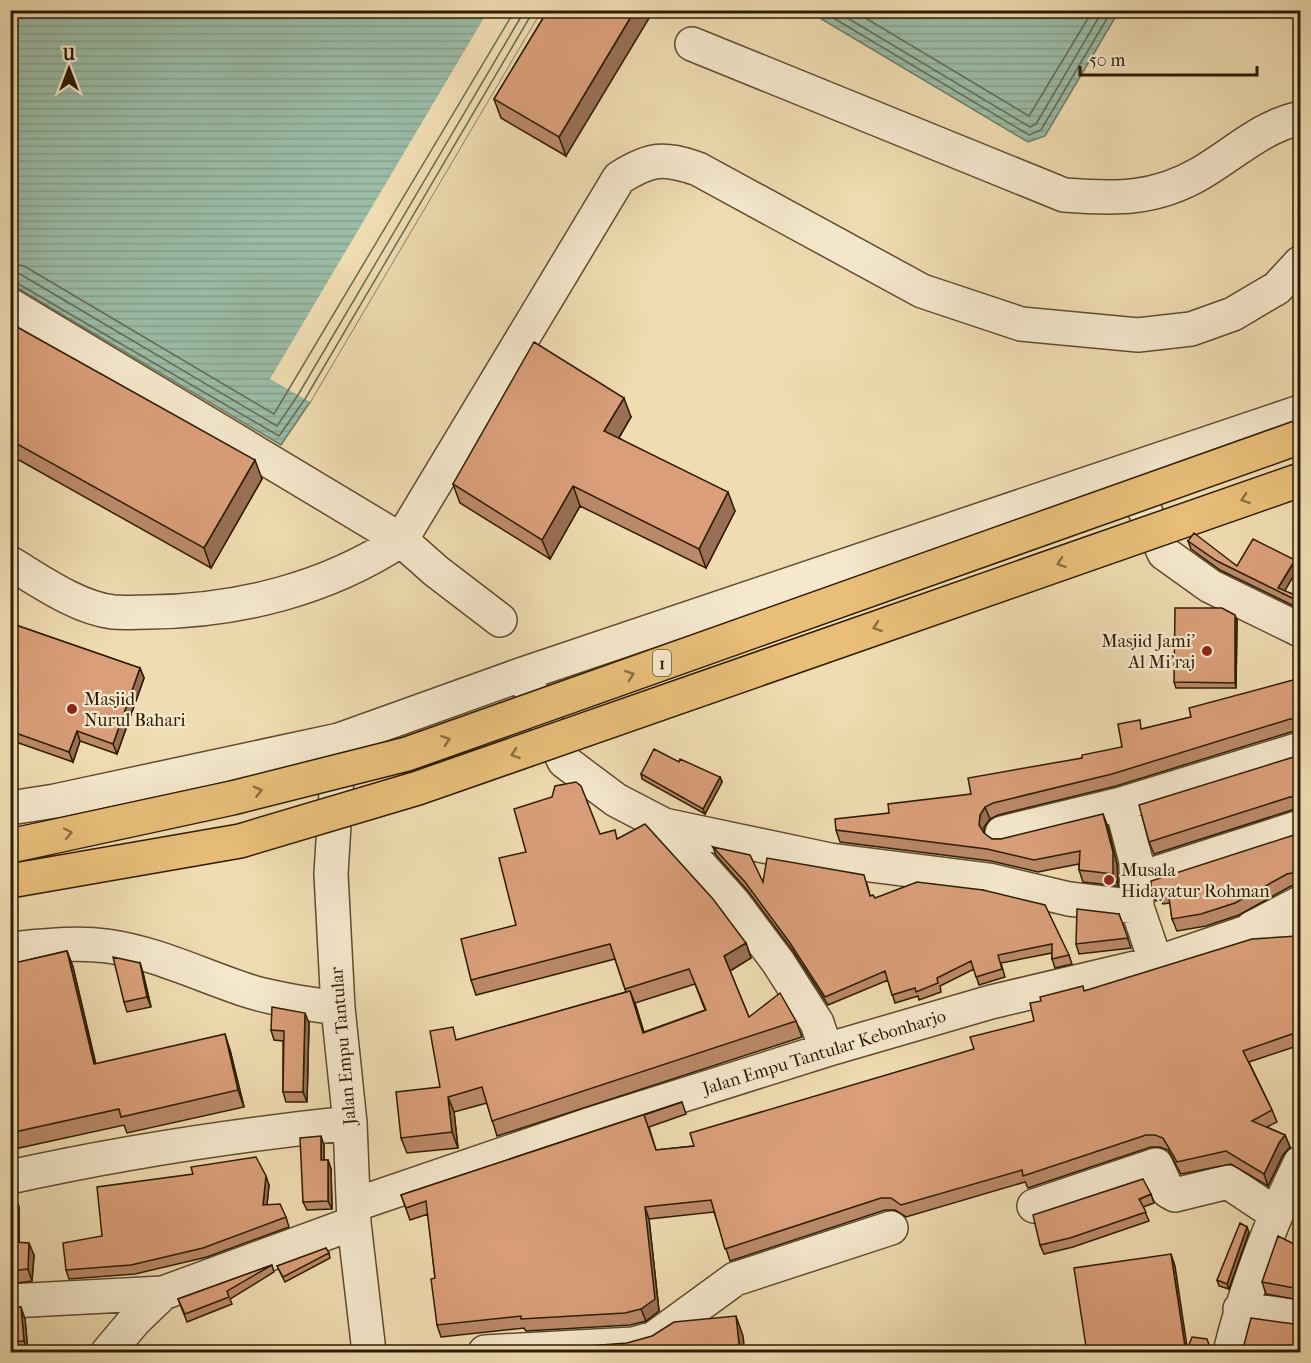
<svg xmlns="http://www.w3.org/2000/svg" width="1311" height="1363" font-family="'IM FELL French Canon',serif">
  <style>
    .water { fill: url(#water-rules); stroke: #6f7c65; stroke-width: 1.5 }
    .pier { fill: #f0dcb2 }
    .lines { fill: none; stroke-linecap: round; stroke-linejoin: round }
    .shore { stroke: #646c54; stroke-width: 1.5 }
    .minor-casing { stroke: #5e4c2e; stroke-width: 36 }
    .minor { stroke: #f5e8cd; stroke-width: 33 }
    .highway-bridge-casing { stroke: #2e1c02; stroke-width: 36; stroke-linecap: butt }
    .highway-bridge { stroke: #e8be79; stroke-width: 33 }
    .wall { fill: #bb8969; stroke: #2e1c02; stroke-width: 1.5; fill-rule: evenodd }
    .shaded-wall { fill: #996f55; stroke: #2e1c02; stroke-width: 1.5 }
    .building { fill: #da9f7a; stroke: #2e1c02; stroke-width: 1.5 }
    .oneway { stroke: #8b6d3e }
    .poi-dot { fill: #8f2418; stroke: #f5e8cd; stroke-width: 2 }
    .labels { text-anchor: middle; stroke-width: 4.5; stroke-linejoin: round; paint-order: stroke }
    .shield { fill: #f5e8cd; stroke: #6a593f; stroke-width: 1.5 }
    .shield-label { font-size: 16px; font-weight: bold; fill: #2e1c02 }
    .poi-label { font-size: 18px; fill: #2e1c02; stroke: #f5e8cd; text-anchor: start }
    .street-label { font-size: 18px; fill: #2e1c02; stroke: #f5e8cd }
  </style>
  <defs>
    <pattern id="water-rules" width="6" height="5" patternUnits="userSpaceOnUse" patternTransform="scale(1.5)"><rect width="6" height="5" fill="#9bbca7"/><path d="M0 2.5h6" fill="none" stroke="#86a18e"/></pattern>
  </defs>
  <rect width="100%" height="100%" fill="#f0dcb2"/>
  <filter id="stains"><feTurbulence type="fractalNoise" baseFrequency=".00333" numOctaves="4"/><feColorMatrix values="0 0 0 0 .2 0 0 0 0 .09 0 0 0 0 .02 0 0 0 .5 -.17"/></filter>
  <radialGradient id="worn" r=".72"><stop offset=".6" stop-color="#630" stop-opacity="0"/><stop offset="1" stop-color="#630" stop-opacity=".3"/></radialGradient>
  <!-- water -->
  <path class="water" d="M11,11H541L310,402L281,445L11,284Z
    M808,11H1119L1045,136L1028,142Z"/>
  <!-- pier -->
  <path class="pier" d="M488,11H541L310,402L270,379Z"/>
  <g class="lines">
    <!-- shore -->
    <path class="shore" d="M820,10L1029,135L1041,130L1112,10
      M834,10L1030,127L1036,124L1103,10
      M852,10L1029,116L1093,10
      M10,263L24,266L274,414L515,10
      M10,272L20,274L277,426L298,395L525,10
      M10,279L279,436L305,399L534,10"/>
    <defs>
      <path id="minor" d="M692,44L1064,195C1116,199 1155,200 1201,173C1235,153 1261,127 1300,118
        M10,305L401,540L436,571L500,620
        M1127,471L1164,553L1210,586L1300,630
        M10,563C40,581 78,608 113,612C125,613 138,612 150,612C238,611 327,589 401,540L619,178C651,158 663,157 698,169L922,291L1021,324L1138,335L1191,329L1233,314L1277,288L1300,263
        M526,681L564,761L616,800L664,825L733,902L778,962L817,1023L826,1050
        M339,744L331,874L338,1008L350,1123L354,1223L369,1352
        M1121,804L1136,861L1137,907L1156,963
        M10,808L55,801L339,740L523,674L1300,412
        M664,825L830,860L989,880L1069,899L1137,907
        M1002,833L1121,804L1300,749
        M1138,879L1300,827
        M1252,928L1300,903
        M10,949C43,946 75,942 107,946C158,953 204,977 252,992C280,1000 309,1004 338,1008
        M10,1177C123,1152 235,1135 350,1123
        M354,1205L588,1125L826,1050L991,1002L1156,963L1244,933L1300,929
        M1034,1206L1156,1165L1168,1191L1175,1195L1228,1182L1276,1214
        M10,1301L163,1293L354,1223
        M1240,1309L1300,1317
        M108,1352L135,1320L163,1293
        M485,1352L633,1344L654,1338L735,1279L891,1228
        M1230,1352C1246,1287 1270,1224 1300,1163"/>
    </defs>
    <!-- minor casing -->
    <use href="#minor" class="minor-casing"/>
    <!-- minor -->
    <use href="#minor" class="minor"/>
    <defs>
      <path id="highway-bridge" d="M10,846L232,798L407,754L1300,437
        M10,881L240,841L418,788L1300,480"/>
    </defs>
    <!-- highway-bridge casing -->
    <use href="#highway-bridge" class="highway-bridge-casing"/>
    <!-- highway-bridge -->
    <use href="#highway-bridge" class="highway-bridge"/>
  </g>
  <!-- wall -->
  <path class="wall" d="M548,10L566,156L501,118L494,99Z
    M10,323L262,479L211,568L10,455Z
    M631,417L619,438L735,511L706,568L580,506L550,559L460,503L453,484Z
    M1188,541L1237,566L1298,568L1284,591L1300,597V609L1220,570L1191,549Z
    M1237,620L1236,688H1176L1174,682Z
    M10,623L140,668L144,678L117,754L80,741L73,762L10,740Z
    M1300,651V731H1294L1116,786L998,815L990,819L984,827V834L992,839H1001L1108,827L1117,864L1118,886L1083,882L1079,870V864L1038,872L991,861L840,842L836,830L889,813L971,794L1082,758L1122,747L1143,729L1191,717L1297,679Z
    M1300,755V809H1295L1154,854L1149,842Z
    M641,774L720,777L722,782L705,814L642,779Z
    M1300,833V885L1291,886L1239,915L1206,926L1177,931L1172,919L1170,903L1163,904L1161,901H1156L1151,889Z
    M600,834L618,839L746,943L751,958L730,971L749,1017L796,1021L802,1037L497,1136L487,1103L454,1112L458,1148L407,1153L401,1138L440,1087L458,1040L626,992L615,959L476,995L471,980L516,925L526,852ZM695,984L705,1010L644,1032L635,1003Z
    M713,847L763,882L867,884L870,896L875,898L983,890L1069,955L1072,964L1055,968L1052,959V953L1001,963L1005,977L979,985L974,969L940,986L941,992L919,1000L918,996L895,1003L888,980L828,1005L793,951L748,891L716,855Z
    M1119,914L1131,948L1079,954L1076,944Z
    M1300,943V1055L1297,1046L1249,1062L1272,1110L1277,1122L1267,1127L1285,1135L1290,1147L1283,1155L1268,1186L1231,1164L1181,1174L1168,1150L1160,1147H1151L1028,1188L1025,1182L906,1217L895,1210H885L730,1261L714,1212L649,1219L659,1311L646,1321L630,1325L526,1331L524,1328L441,1337L437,1325L435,1278L428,1214L410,1220L401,1195L682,1102L686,1114L649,1127L656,1150L694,1146L974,1049L1034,1021L1084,991Z
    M67,951L73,967L96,1064L230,1050L244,1107L127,1133L124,1125L10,1150V964Z
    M140,963L143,973L151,1007L127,1012L124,1002Z
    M309,1023L307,1102H286L283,1092V1041L274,1040L271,1030Z
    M324,1145V1160H328L331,1169L332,1209L307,1210L303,1202Z
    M269,1185L267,1204L286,1217L289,1227L207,1257L135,1274L69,1279L66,1270L102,1236Z
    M1151,1194L1154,1203L1143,1207L1149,1221L1073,1247L1044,1254L1040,1245Z
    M10,1195L19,1207V1242L34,1255L32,1281L10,1284Z
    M1249,1232L1229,1289L1219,1286L1217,1280Z
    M1300,1247V1300L1266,1294L1262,1282Z
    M329,1253L330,1258L285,1282L277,1266Z
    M272,1265L274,1272L230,1299L232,1304L187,1322L178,1299Z
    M10,1306L25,1319L28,1353H10Z"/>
  <!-- shaded-wall -->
  <path class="shaded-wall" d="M635,10H654L566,156L559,137Z
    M624,398L631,417L611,451L604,431Z
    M255,460L262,479L211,568L204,548Z
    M573,486L580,506L550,559L542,540Z
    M728,492L735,511L706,568L699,549Z
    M1295,560L1298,568L1283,594L1278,588Z
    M1235,615L1237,620L1236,688L1235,683Z
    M140,668L144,678L117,754L113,744Z
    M77,731L80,741L73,762L69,752Z
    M720,777L722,782L705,814L703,809Z
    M985,807L990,819L984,827V837L979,825L980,815Z
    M1103,814L1108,827L1117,864L1118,886L1113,874Z
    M746,943L751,958L730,971L724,956Z
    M67,951L73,967L99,1080L94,1064Z
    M140,963L143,973L151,1007L147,997Z
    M630,991L636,1006L648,1048L643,1033Z
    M305,1013L309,1023L307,1102L303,1092Z
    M225,1034L230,1050L244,1107L238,1090Z
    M448,1097L454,1112L458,1148L452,1132Z
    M1285,1135L1290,1147L1283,1155L1268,1186L1264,1174L1279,1143Z
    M321,1136L324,1145V1169L321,1160Z
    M328,1160L331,1169L332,1209L328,1201Z
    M266,1176L269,1185L266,1214L263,1205Z
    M15,1195L19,1207V1254L14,1242Z
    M645,1207L649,1219L659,1311L646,1321L641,1309Z
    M1247,1227L1249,1232L1229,1289L1227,1284Z
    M29,1243L34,1255L32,1281L28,1269Z
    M1171,1254L1175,1266L1188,1353H1186Z
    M21,1307L25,1319L28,1353L24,1341Z
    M736,1316L743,1336L745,1353H740Z"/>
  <!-- building -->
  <path class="building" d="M548,10H635L559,137L494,99Z
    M10,323L255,460L204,548L10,440Z
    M534,342L624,398L604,431L728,492L699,549L573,486L542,540L453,484Z
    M1194,533L1237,566L1253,539L1295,560L1278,588L1300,597V602L1217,561L1188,541Z
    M1175,608H1222L1235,615V683L1174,682Z
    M10,623L140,668L113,744L77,731L69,752L10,731Z
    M1300,651V719H1290L1112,774L993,803L985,807L980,815L979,825L984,833L992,839H1001L1103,814L1113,852V874L1079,870L1080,851L1034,860L987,849L836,830L835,819L889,813L888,804L971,794L968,778L1082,758V755L1122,747L1118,724L1140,720L1141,729L1191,717L1189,708L1297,679L1293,652Z
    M654,749L679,762L680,759L720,777L703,809L641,774Z
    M1300,755V797H1290L1149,842L1139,805Z
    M576,782L581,786L600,834L615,830L617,839L645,824L713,899L746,943L724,956L749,1017L780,993L796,1021L492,1121L482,1087L448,1097L452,1132L401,1138L396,1092L440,1087L430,1031L453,1027L456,1040L630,991L643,1033L706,1010L689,969L625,989L610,944L471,980L461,939L516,925L499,858L526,852L514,809L552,797L555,786Z
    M1300,833V874L1297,872L1287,874L1235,903L1201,914L1172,919L1168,891L1158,892V889H1151V881Z
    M713,847L750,855L763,882L767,858L864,875L870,896L873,895L875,898L917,882L983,890L1045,905L1069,955L1052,959V944L998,955L1002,969L976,977L971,961L937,978L938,983L916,992L915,988L892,995L885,971L825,997L790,943L745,882Z
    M1077,909L1119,914L1128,938L1076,944Z
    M1297,936L1300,943V1050L1297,1045L1292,1034L1243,1051L1272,1110L1252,1121L1285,1135L1279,1143L1264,1174L1226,1151L1177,1162L1163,1138L1155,1135H1146L1023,1176L1022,1170L901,1205L891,1198H881L725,1249L711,1200L645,1207L655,1299L641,1309L625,1313L521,1319V1316L437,1325L431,1279L435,1278L426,1201L406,1208L401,1195L682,1102L644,1115L656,1150L694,1146L690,1133L974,1049L970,1037L1034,1021L1030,1003L1041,1001L1040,997L1083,986L1084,991L1252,939Z
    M67,951L94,1064L225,1034L238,1090L121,1117L119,1109L10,1133V964Z
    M113,957L140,963L147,997L124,1002Z
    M272,1007L305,1013L303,1092H283L284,1031L271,1030Z
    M321,1136V1160H328V1201L303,1202L300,1138Z
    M256,1157L266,1176L263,1205L280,1204L286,1217L203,1248L131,1265L66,1270L63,1243L102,1236L97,1187L193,1174L191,1167Z
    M1143,1179L1151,1194L1139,1199L1146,1212L1070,1238L1040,1245L1033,1215Z
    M10,1195H15L14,1242L29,1243L28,1269L10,1271Z
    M1240,1223L1247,1227L1227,1284L1217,1280Z
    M1278,1236L1300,1247V1289L1262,1282Z
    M326,1248L329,1253L283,1277L277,1266Z
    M1171,1254L1186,1353H1087L1074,1268Z
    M272,1265L227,1291L229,1297L185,1314L178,1299Z
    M10,1306L21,1307L24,1341L10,1342Z
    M736,1316L740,1353H523V1351L627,1343L652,1336L674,1322Z
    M1251,1318L1294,1324L1300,1323V1353H1239L1244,1345Z
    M1192,1337L1207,1339L1212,1353H1186Z"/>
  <!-- one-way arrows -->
  <defs><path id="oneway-chevron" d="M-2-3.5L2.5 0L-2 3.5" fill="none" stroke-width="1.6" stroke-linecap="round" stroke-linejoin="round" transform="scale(1.5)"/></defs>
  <g class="oneway">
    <use href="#oneway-chevron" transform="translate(1245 499) rotate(161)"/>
    <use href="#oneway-chevron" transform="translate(1061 563) rotate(161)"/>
    <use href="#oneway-chevron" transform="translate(877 627) rotate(161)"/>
    <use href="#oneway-chevron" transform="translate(630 675) rotate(-19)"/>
    <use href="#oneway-chevron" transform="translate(446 740) rotate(-19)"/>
    <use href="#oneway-chevron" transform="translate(515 754) rotate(161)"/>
    <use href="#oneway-chevron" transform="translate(258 791) rotate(-14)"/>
    <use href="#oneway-chevron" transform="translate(68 833) rotate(-12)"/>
  </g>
  <!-- markers -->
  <g class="poi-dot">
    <circle cx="1207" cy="651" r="6"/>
    <circle cx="72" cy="709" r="6"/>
    <circle cx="1109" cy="880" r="6"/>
  </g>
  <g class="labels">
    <!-- shield labels -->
    <rect class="shield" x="653" y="650" width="18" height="26" rx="4.5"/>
    <g class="shield-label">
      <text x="662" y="669">1</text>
    </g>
    <!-- poi labels -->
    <g class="poi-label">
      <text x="1195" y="647" text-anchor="end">Masjid Jami'<tspan x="1195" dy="21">Al Mi'raj</tspan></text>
      <text x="84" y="705">Masjid<tspan x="84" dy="21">Nurul Bahari</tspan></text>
      <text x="1121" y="876">Musala<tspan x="1121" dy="21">Hidayatur Rohman</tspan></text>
    </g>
    <!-- street labels -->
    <g class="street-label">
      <text transform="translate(343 1046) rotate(-95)" y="6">Jalan Empu Tantular</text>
      <text transform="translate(824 1052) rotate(-17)" y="6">Jalan Empu Tantular Kebonharjo</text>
    </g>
  </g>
  <!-- margin -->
  <rect width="1311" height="1363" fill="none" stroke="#f0dcb2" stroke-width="36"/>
  <rect x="12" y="12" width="1287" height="1339" fill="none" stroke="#2e1c02" stroke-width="3"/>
  <rect x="18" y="18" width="1275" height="1327" fill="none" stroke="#2e1c02" stroke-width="1.5"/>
  <!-- north arrow -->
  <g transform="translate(69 69)" stroke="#f5e8cd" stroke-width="4.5" paint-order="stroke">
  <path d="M0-4.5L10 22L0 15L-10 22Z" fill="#2e1c02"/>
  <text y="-9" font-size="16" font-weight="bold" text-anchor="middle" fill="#2e1c02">U</text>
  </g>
  <!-- scale -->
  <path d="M1080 66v9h177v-9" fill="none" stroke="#2e1c02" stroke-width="3"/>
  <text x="1089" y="66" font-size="18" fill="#2e1c02" stroke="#f5e8cd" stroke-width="4.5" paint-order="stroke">50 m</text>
  <rect width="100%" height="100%" filter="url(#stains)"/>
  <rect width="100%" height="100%" fill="url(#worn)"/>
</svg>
